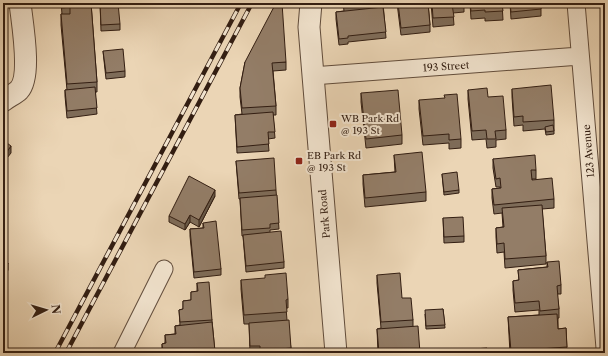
<svg xmlns="http://www.w3.org/2000/svg" width="608" height="356" font-family="'Libre Caslon Text',serif">
  <style>
    .lines { fill: none; stroke-linecap: round; stroke-linejoin: round }
    .minor-casing { stroke: #614c3b; stroke-width: 19 }
    .tertiary-casing { stroke: #614c3b; stroke-width: 23 }
    .minor { stroke: #f2e4cf; stroke-width: 17 }
    .tertiary { stroke: #f2e4cf; stroke-width: 21 }
    .rail-casing { stroke: #331e12; stroke-width: 4.5 }
    .rail { stroke: #f2e4cf; stroke-width: 3; stroke-dasharray: 9; stroke-linecap: butt }
    .wall { fill: #7e6c59; stroke: #331e12 }
    .shaded-wall { fill: #675848; stroke: #331e12 }
    .building { fill: #937d67; stroke: #331e12 }
    .poi-dot { fill: #8f2418; stroke: #f2e4cf; stroke-width: 1.5 }
    .labels { text-anchor: middle; stroke-width: 4; stroke-linejoin: round; paint-order: stroke }
    .street-label { font-size: 10px; fill: #331e12; stroke: #f2e4cf }
    .poi-label { font-size: 10px; fill: #331e12; stroke: #f2e4cf; text-anchor: start }
  </style>
  <rect width="100%" height="100%" fill="#ebd5b5"/>
  <filter id="stains"><feTurbulence type="fractalNoise" baseFrequency=".005" numOctaves="4"/><feColorMatrix values="0 0 0 0 .2 0 0 0 0 .09 0 0 0 0 .02 0 0 0 .5 -.17"/></filter>
  <radialGradient id="worn" r=".72"><stop offset=".6" stop-color="#630" stop-opacity="0"/><stop offset="1" stop-color="#630" stop-opacity=".3"/></radialGradient>
  <g class="lines">
    <defs>
      <path id="minor" d="M576,3L605,348
        M312,76L580,56
        M122,353L164,269"/>
      <path id="tertiary" d="M311,3L309,27L336,353
        M3,101C8,97 15,94 19,90C32,76 22,22 20,3"/>
    </defs>
    <!-- minor casing -->
    <use href="#minor" class="minor-casing"/>
    <!-- tertiary casing -->
    <use href="#tertiary" class="tertiary-casing"/>
    <!-- minor -->
    <use href="#minor" class="minor"/>
    <!-- tertiary -->
    <use href="#tertiary" class="tertiary"/>
    <defs>
      <path id="rail" d="M55,353L241,3
        M66,353L252,3"/>
    </defs>
    <!-- rail casing -->
    <use href="#rail" class="rail-casing"/>
    <!-- rail -->
    <use href="#rail" class="rail"/>
  </g>
  <!-- wall -->
  <path class="wall" d="M61,3H91L97,82V92H95L97,114L67,118L65,96V90H67L61,25V14H62Z
    M100,3L120,24V30L101,31Z
    M343,3H383L386,38L348,42V44L339,45L336,19V12L344,11Z
    M397,3H428L430,25V32L401,35Z
    M431,3H464V12L453,13L454,25L433,27Z
    M470,3H502L503,20L485,21V18L471,19Z
    M510,3H541V16L511,19Z
    M103,51L125,71V77L106,79Z
    M245,62H286V70L273,71L276,106V115H273L275,138L268,139L269,151L237,153L235,115L242,114L240,97V88Z
    M512,89L554,120V134L546,135L545,129L523,131V125L514,126L512,97Z
    M468,90L488,97L506,130V139L496,140V147L487,148L486,139L472,140L468,99Z
    M361,93L402,135V144L366,148L361,102Z
    M419,100L461,139V148L449,149V143L423,145L419,109Z
    M394,155L426,192V201L365,207L363,184V175L395,172Z
    M493,159L536,170V179H532V180L554,199V208L542,209L546,256V264L505,268L504,252L497,253L496,237V228L503,227L502,213L494,214L492,198V189L500,188V187H496L493,168Z
    M236,161L276,190L279,229L270,230V232L284,262V268L246,272L243,236H242L240,199H239Z
    M442,174L459,190V193L444,195Z
    M215,196L199,227L190,222L185,230L169,222V216Z
    M3,201L6,224V231H3Z
    M443,218L464,236V242L444,243Z
    M203,223L221,269V275L194,278L190,236V229L203,228Z
    M547,262L561,285V294H557L559,309V318H558V329L566,328L567,351L568,353H510L508,317L539,315V310L515,312L513,290V281L519,280L518,270L547,267Z
    M377,275L402,298L413,320V326L420,353H378L377,329L381,328L377,283Z
    M241,280L288,299V308H286L287,320L291,348V353H260V352L250,353L249,324H244L241,289Z
    M197,283L212,320L215,353H162V344L165,343V335L175,334V326L180,325L179,310L183,309V301L191,300V292H197Z
    M443,309L445,328L426,329L425,314Z"/>
  <!-- shaded-wall -->
  <path class="shaded-wall" d="M11,146V153L3,163V157Z
    M5,177V184L3,185V179Z
    M215,190V196L199,227V220Z
    M190,215V222L185,230V224Z
    M6,254V260L3,266V260Z
    M8,263V270L3,280V274Z"/>
  <!-- building -->
  <path class="building" d="M61,3H91L97,82L67,84L61,14H70V7L62,8Z
    M100,3H118L120,24L101,25Z
    M276,3H282L286,62L272,63L276,106L242,108L240,88L245,62Z
    M344,3H384L344,7Z
    M398,3H428L430,25L401,28Z
    M432,3H464L452,4L454,17L433,18Z
    M470,3H502L503,11L485,12V10L471,11Z
    M510,3H541V9L511,12Z
    M383,7L386,32L348,36V38L339,39L336,12Z
    M123,49L125,71L106,73L103,51Z
    M551,85L554,120L523,122V116L514,117L512,89Z
    M95,87L97,108L67,111L65,90Z
    M487,88L488,97L503,96L506,130L495,131L496,139H487L486,130L472,131L468,90Z
    M398,90L402,135L366,139L361,93Z
    M457,94L461,139L449,140V134L423,136L419,100L445,98L444,95Z
    M273,112L275,132H268L269,144L237,147L235,115Z
    M553,125L554,131L546,132L545,127Z
    M3,140L11,146L3,157Z
    M422,152L426,192L365,198L363,175L396,172L394,155Z
    M535,155L536,170H531L532,180L552,178L554,199L494,205L492,189L501,188L500,178L496,179L493,159Z
    M274,158L276,190L239,193L236,161Z
    M457,172L459,190L444,192L442,174Z
    M3,174L5,177L3,179Z
    M189,176L215,190L199,220L190,215L185,224L169,216Z
    M277,195L279,223L270,224V228L242,230L240,198Z
    M3,201H4L6,224H3Z
    M542,205L546,256L505,259L504,243L497,244L496,228L504,227L502,208Z
    M463,217L464,236L444,237L443,218Z
    M216,221L221,269L194,272L190,229L204,228L203,223Z
    M281,231L284,262L246,266L243,235Z
    M3,252L6,254L3,260Z
    M3,261L8,263L3,274Z
    M559,261L561,285L557,286L559,309L540,311L539,301L515,303L513,281L519,280L518,270L548,267L547,262Z
    M286,273L288,299L286,300L287,312L244,315L241,280L265,278V275Z
    M400,273L402,298H411L413,320L381,322L377,275Z
    M209,282L212,320L180,322L179,310L183,309V301L191,300V292L198,291L197,283Z
    M443,309L445,325L426,326L425,310Z
    M557,314L558,329L566,328L567,347L511,351L508,317Z
    M289,320L291,348L260,351V346H250L249,323Z
    M212,322L215,351L196,353H163L162,344L166,343L165,335L176,334L175,326Z
    M418,326L420,353H379L377,329Z
    M487,348L488,353H474V349Z
    M568,351V353H547Z"/>
  <!-- markers -->
  <g class="poi-dot">
    <rect x="329" y="120" width="8" height="8" rx="2"/>
    <rect x="295" y="157" width="8" height="8" rx="2"/>
  </g>
  <g class="labels">
    <!-- street labels -->
    <g class="street-label">
      <text transform="translate(446 66) rotate(-4)" y="4">193 Street</text>
      <text transform="translate(588 151) rotate(-95)" y="4">123 Avenue</text>
      <text transform="translate(324 214) rotate(-95)" y="4">Park Road</text>
    </g>
    <!-- poi labels -->
    <g class="poi-label">
      <text x="341" y="122">WB Park Rd<tspan x="341" dy="12">@ 193 St</tspan></text>
      <text x="307" y="159">EB Park Rd<tspan x="307" dy="12">@ 193 St</tspan></text>
    </g>
  </g>
  <!-- margin -->
  <rect width="608" height="356" fill="none" stroke="#ebd5b5" stroke-width="16"/>
  <rect x="4" y="4" width="600" height="348" fill="none" stroke="#331e12" stroke-width="2"/>
  <rect x="8" y="8" width="592" height="340" fill="none" stroke="#331e12"/>
  <!-- north arrow -->
  <g transform="translate(46 310) rotate(85)" stroke="#f2e4cf" stroke-width="3" paint-order="stroke">
  <path d="M0-3L7 15L0 10L-7 15Z" fill="#331e12"/>
  <text y="-6" font-size="11" font-weight="bold" text-anchor="middle" fill="#331e12">N</text>
  </g>
  <rect width="100%" height="100%" filter="url(#stains)"/>
  <rect width="100%" height="100%" fill="url(#worn)"/>
</svg>
